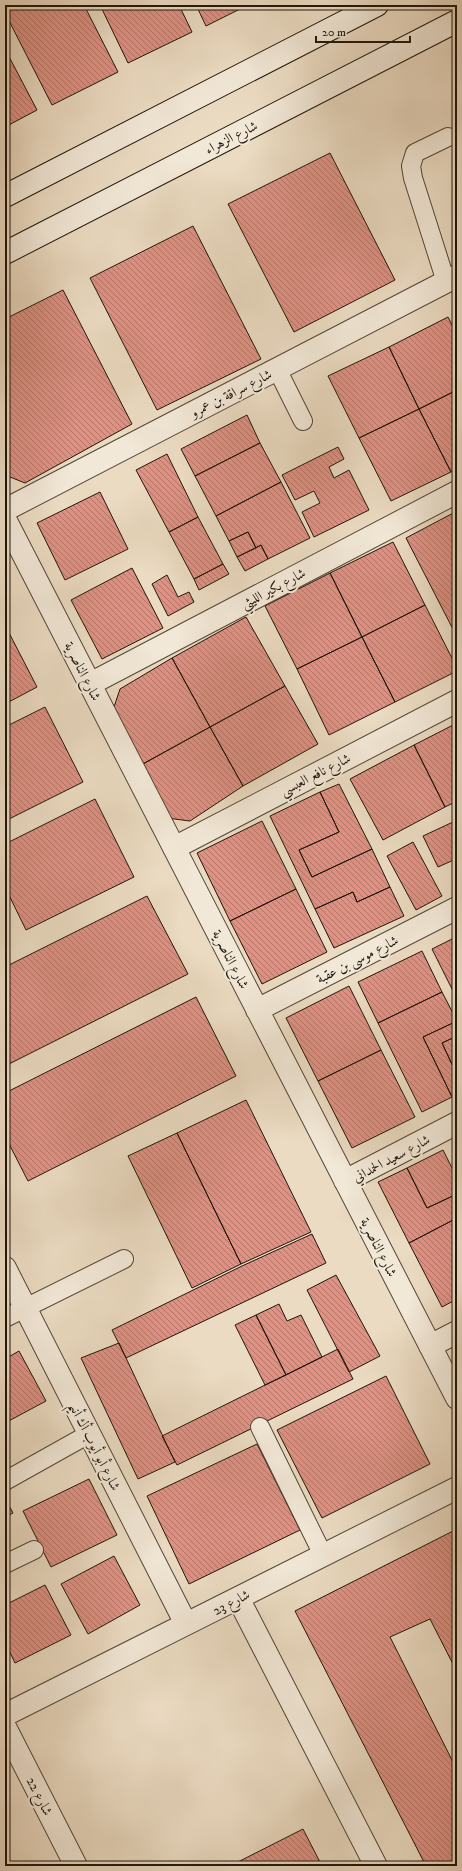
<svg xmlns="http://www.w3.org/2000/svg" width="462" height="1871" font-family="'IM FELL DW Pica',Amiri,serif">
  <style>
    .building { fill: url(#building-back-hatch); stroke: #20160b }
    .lines { fill: none; stroke-linecap: round; stroke-linejoin: round }
    .service-casing { stroke: #534739; stroke-width: 20 }
    .minor-casing { stroke: #534739; stroke-width: 24 }
    .secondary-casing { stroke: #20160b; stroke-width: 24 }
    .service { stroke: #f2e8d7; stroke-width: 18 }
    .minor { stroke: #f2e8d7; stroke-width: 22 }
    .secondary { stroke: #f2e8d7; stroke-width: 22 }
    .labels { text-anchor: middle; stroke-width: 4; stroke-linejoin: round; paint-order: stroke }
    .street-label { font-size: 14px; fill: #20160b; stroke: #f2e8d7 }
  </style>
  <defs>
    <pattern id="building-back-hatch" width="6" height="6" patternUnits="userSpaceOnUse"><rect width="6" height="6" fill="#df9183"/><path d="M-1 5l2 2M0 0l6 6M5-1l2 2" fill="none" stroke="#b47569"/></pattern>
  </defs>
  <rect width="100%" height="100%" fill="#ebdbc2"/>
  <filter id="stains"><feTurbulence type="fractalNoise" baseFrequency=".005" numOctaves="4"/><feColorMatrix values="0 0 0 0 .2 0 0 0 0 .09 0 0 0 0 .02 0 0 0 .5 -.17"/></filter>
  <radialGradient id="worn" r=".72"><stop offset=".6" stop-color="#630" stop-opacity="0"/><stop offset="1" stop-color="#630" stop-opacity=".3"/></radialGradient>
  <!-- building -->
  <path class="building" d="M5,5H84L118,72L52,105L5,13Z
    M100,5H179L192,32L128,63Z
    M196,5H248L206,26Z
    M5,49L37,110L5,127Z
    M330,153L395,280L294,332L228,204Z
    M193,226L261,359L157,410L90,278Z
    M63,290L132,424L25,483L5,475V319Z
    M448,317L457,335V390L419,409L389,347Z
    M389,347L419,409L359,438L328,376Z
    M457,390V469L451,472L419,409Z
    M419,409L451,472L391,501L359,438Z
    M247,415L260,443L195,476L181,449Z
    M260,443L281,482L216,516L195,476Z
    M338,447L344,459L329,467L334,478L349,470L369,510L314,537L302,512L320,503L314,491L295,500L282,475Z
    M167,454L198,517L169,532L136,470Z
    M281,482L310,538L268,559L261,545L256,548L248,532L229,541L216,516Z
    M100,492L128,549L65,580L37,523Z
    M457,511V637L406,538Z
    M198,517L223,564L194,579L169,532Z
    M248,532L256,548L237,557L229,541Z
    M393,542L425,605L362,637L330,573Z
    M261,545L268,559L245,571L237,557Z
    M223,564L229,574L199,590L194,579Z
    M132,568L163,628L102,659L71,600Z
    M330,573L362,637L297,669L265,606Z
    M167,575L178,597L189,592L194,602L168,616L152,584Z
    M425,605L457,668V671L395,702L362,637Z
    M246,617L285,686L210,727L172,658Z
    M5,625L37,687L5,704Z
    M362,637L395,702L329,735L297,669Z
    M172,658L210,727L141,765L112,713L120,689Z
    M285,686L318,744L243,786L210,727Z
    M45,707L83,782L5,821V727Z
    M457,723V801L445,807L414,745Z
    M210,727L243,786L190,821L167,818L141,765Z
    M414,745L445,807L383,840L350,779Z
    M339,784L372,849L312,877L299,850L339,832L320,792Z
    M320,792L339,832L299,850L312,877L372,849L390,887L357,902L353,892L315,909L270,816Z
    M95,799L134,877L26,930L5,887V844Z
    M262,821L296,889L230,921L197,853Z
    M453,822L457,831V862L456,859L438,867L423,836Z
    M413,842L442,896L416,910L387,856Z
    M390,887L404,916L334,948L315,909L353,892L357,902Z
    M296,889L327,952L262,984L230,921Z
    M147,896L188,974L5,1066V967Z
    M454,938L457,945V999L432,949Z
    M422,951L442,992L378,1023L358,982Z
    M349,986L381,1050L318,1081L286,1018Z
    M442,992L457,1021L423,1037L452,1097L422,1112L378,1023Z
    M196,997L236,1076L28,1181L5,1136V1093Z
    M457,1021V1036L442,1043L457,1075V1095L452,1097L423,1037Z
    M457,1036V1075L442,1043Z
    M381,1050L415,1117L352,1148L318,1081Z
    M246,1100L311,1232L241,1264L177,1133Z
    M177,1133L241,1264L192,1288L128,1156Z
    M443,1150L457,1178V1194L427,1208L407,1168Z
    M407,1168L427,1208L457,1194V1218L409,1243L378,1182Z
    M457,1218V1299L442,1307L409,1243Z
    M312,1234L326,1263L126,1358L112,1330L242,1266Z
    M336,1275L380,1356L349,1372L307,1290Z
    M279,1304L287,1321L301,1315L322,1357L286,1375L256,1315Z
    M256,1315L286,1375L265,1385L235,1325Z
    M119,1343L175,1462L138,1479L81,1358Z
    M338,1349L353,1379L177,1465L162,1436Z
    M19,1351L46,1401L5,1423V1359Z
    M386,1376L430,1464L322,1518L277,1430Z
    M257,1444L300,1530L189,1584L147,1496Z
    M89,1479L117,1535L51,1567L23,1511Z
    M5,1498L13,1513L5,1517Z
    M457,1529V1672L430,1619L390,1637L457,1770V1866H426L295,1611Z
    M114,1556L140,1605L88,1634L61,1584Z
    M45,1585L71,1635L15,1663L5,1642V1605Z
    M303,1829L322,1866H230Z"/>
  <g class="lines">
    <defs>
      <path id="service" d="M446,282L413,178L411,166L415,153L448,137
        M277,369L303,421
        M5,1318L124,1259
        M260,1427L323,1555
        M5,1481L89,1434
        M5,1564L34,1550"/>
      <path id="minor" d="M5,510L457,276
        M5,519L457,1398
        M90,684L457,492
        M174,848L457,701
        M257,1010L457,908
        M345,1181L457,1123
        M5,1268L186,1624
        M430,1346L457,1332
        M238,1598L376,1866
        M5,1715L457,1488
        M5,1727L76,1866"/>
      <path id="secondary" d="M5,196L377,5
        M5,253L457,21"/>
    </defs>
    <!-- service casing -->
    <use href="#service" class="service-casing"/>
    <!-- minor casing -->
    <use href="#minor" class="minor-casing"/>
    <!-- secondary casing -->
    <use href="#secondary" class="secondary-casing"/>
    <!-- service -->
    <use href="#service" class="service"/>
    <!-- minor -->
    <use href="#minor" class="minor"/>
    <!-- secondary -->
    <use href="#secondary" class="secondary"/>
  </g>
  <g class="labels">
    <!-- street labels -->
    <g class="street-label">
      <text transform="translate(231 137) rotate(-27)" y="5">شارع الزهراء</text>
      <text transform="translate(231 393) rotate(-27)" y="5">شارع سراقة بن عمرو</text>
      <text transform="translate(273 588) rotate(-28)" y="5">شارع بكير الليثي</text>
      <text transform="translate(83 671) rotate(63)" y="5">شارع الناصرية</text>
      <text transform="translate(315 774) rotate(-27)" y="5">شارع نافع العبسي</text>
      <text transform="translate(231 959) rotate(63)" y="5">شارع الناصرية</text>
      <text transform="translate(357 959) rotate(-27)" y="5">شارع موسى بن عقبة</text>
      <text transform="translate(391 1158) rotate(-28)" y="5">شارع سعيد الحمداني</text>
      <text transform="translate(379 1247) rotate(63)" y="5">شارع الناصرية</text>
      <text transform="translate(95 1446) rotate(63)" y="5">شارع أبو أيوب أك أنيم</text>
      <text transform="translate(231 1602) rotate(-27)" y="5">شارع 23</text>
      <text transform="translate(40 1796) rotate(63)" y="5">شارع 22</text>
    </g>
  </g>
  <!-- margin -->
  <rect width="462" height="1871" fill="none" stroke="#ebdbc2" stroke-width="20"/>
  <rect x="6" y="6" width="450" height="1859" fill="none" stroke="#20160b" stroke-width="2"/>
  <rect x="10" y="10" width="442" height="1851" fill="none" stroke="#20160b"/>
  <!-- scale -->
  <path d="M316 36v6h94v-6" fill="none" stroke="#20160b" stroke-width="2"/>
  <text x="322" y="36" font-size="12" fill="#20160b" stroke="#f2e8d7" stroke-width="3" paint-order="stroke">20 m</text>
  <rect width="100%" height="100%" filter="url(#stains)"/>
  <rect width="100%" height="100%" fill="url(#worn)"/>
</svg>
